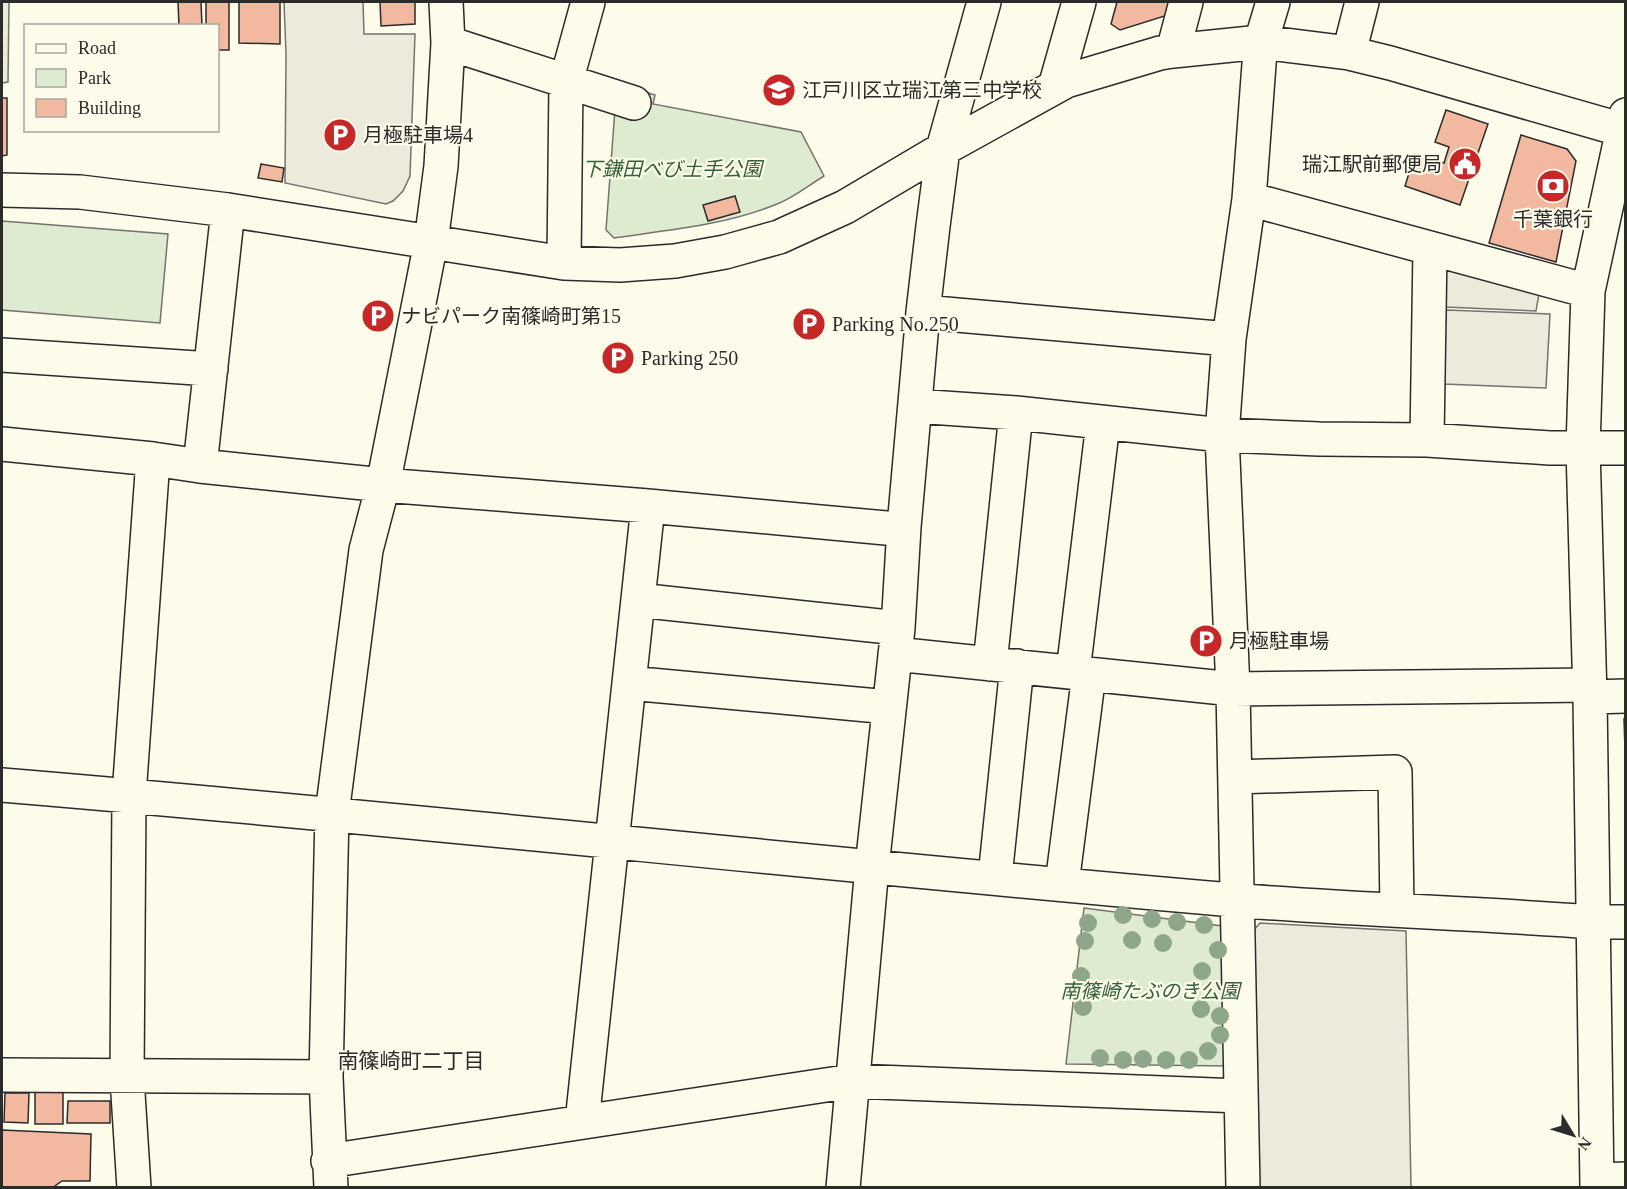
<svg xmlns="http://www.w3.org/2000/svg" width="1627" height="1189" font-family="'Times New Roman','Noto Sans JP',serif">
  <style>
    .green { fill: #deebd1; stroke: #74746e; stroke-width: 1.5 }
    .parking { fill: #eceadb; stroke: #74746e; stroke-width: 1.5 }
    .building { fill: #f2b8a0; stroke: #2b2b2b; stroke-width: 1.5 }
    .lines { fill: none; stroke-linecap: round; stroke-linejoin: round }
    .minor-casing { stroke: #2b2b2b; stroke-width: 36 }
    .minor { stroke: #fdfbea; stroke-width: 33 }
    .tree { fill: #8ea78a }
    .labels { text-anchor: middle; stroke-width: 4.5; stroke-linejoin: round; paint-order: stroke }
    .poi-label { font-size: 20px; fill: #2b2b2b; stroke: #fdfbea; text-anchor: start }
    .park-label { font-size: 20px; font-style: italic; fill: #34623c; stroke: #fdfbea }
    .neighbourhood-label { font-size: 21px; fill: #2b2b2b; stroke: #fdfbea }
  </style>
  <rect width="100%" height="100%" fill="#fdfbea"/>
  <!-- green -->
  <path class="green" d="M621,84L655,95L653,104L801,132L824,176C809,185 793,198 777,204C726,225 669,230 614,238L606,230L615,109Z
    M2,221L168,234L160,323L2,310Z
    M1084,908L1222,926L1228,1066L1066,1064Z"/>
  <!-- parking -->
  <path class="parking" d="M2,2H9L8,82L2,83Z
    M284,2H363L364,34H415L410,176L403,191L393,201L386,204L285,183L286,54Z
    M1444,265L1540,288L1536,311L1445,307Z
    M1446,310L1550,314L1546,388L1443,384Z
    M1260,923L1406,931L1411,1187H1258L1253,931Z"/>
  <!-- building -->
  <path class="building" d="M178,2H201L202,26H179Z
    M206,2H229V50H218V26H206Z
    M239,2H280V44L239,43Z
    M380,2H415V24L381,26Z
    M1117,2H1173L1168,15L1120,30L1111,24Z
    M2,98H7V155L2,156Z
    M1446,110L1488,124L1460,205L1405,186L1415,154L1444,163L1449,147L1435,142Z
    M1521,135L1567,149L1576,161L1556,262L1489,243Z
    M261,164L284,168L282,182L258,178Z
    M735,196L740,212L708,221L703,205Z
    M1626,716V780L1624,719Z
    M35,1091H63V1124H35Z
    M5,1093H29L28,1123L4,1122Z
    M68,1101H110V1123H67Z
    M2,1130L91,1134L90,1181H62L52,1188H2Z"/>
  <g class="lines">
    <defs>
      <path id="minor" d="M448,43L634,103
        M1173,51L1186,2
        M1349,53L1362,2
        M1055,87L1079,2
        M2,190L80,192L228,210L564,263L620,265L675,261L725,252L779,237L845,207L943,149L1066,81L1160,53L1173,51L1261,42L1349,53L1390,63L1626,131
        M1249,199L1588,291
        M564,263L566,82L588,2
        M923,312L1229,339
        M2,355L211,369
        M915,406L1016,413L1222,435L1319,439L1427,440L1550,448H1626
        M1427,440L1430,249
        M2,444L153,459L200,466L383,485L648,506L886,528L904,527
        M200,466L228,210
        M638,600L898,628
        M895,654L1233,689L1590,685
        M990,664L1016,413
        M1073,672L1103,423
        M629,683L889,707
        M1590,697L1626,696
        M1235,777L1395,772L1397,910
        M2,785C413,819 822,865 1233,900C1353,910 1474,913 1594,922H1626
        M995,877L1017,666
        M1062,884L1089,674
        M2,1075L326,1077
        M582,1122L648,506
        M328,1161L852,1081L1240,1096
        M1597,1180L1626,1179
        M134,1188L127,1078L129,795L153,459
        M331,1188L326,1077L332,814L366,550L383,485L431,242L441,166L448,43L446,2
        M843,1188L872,867L898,628L904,527L923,312L933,226L943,149L984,2
        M1243,1188L1233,689L1222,435L1229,339L1249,199L1259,64L1261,42L1273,2
        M1597,1188L1590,697L1583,448L1588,291L1626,115"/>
    </defs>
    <!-- minor casing -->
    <use href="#minor" class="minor-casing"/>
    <!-- minor -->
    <use href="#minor" class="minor"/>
  </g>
  <!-- trees -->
  <g class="tree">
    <circle cx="1123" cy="915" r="9"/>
    <circle cx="1152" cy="919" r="9"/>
    <circle cx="1177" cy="922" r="9"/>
    <circle cx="1088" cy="923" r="9"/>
    <circle cx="1204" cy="925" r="9"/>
    <circle cx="1132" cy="940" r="9"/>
    <circle cx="1085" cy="941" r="9"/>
    <circle cx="1163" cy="943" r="9"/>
    <circle cx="1218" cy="950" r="9"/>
    <circle cx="1202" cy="971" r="9"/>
    <circle cx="1081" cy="976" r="9"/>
    <circle cx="1083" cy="1007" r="9"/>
    <circle cx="1201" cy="1009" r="9"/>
    <circle cx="1220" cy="1016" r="9"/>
    <circle cx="1220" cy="1035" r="9"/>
    <circle cx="1208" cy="1051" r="9"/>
    <circle cx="1100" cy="1058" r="9"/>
    <circle cx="1143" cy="1059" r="9"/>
    <circle cx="1123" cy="1060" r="9"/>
    <circle cx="1166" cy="1060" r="9"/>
    <circle cx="1189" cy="1060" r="9"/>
  </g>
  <!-- icons -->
  <defs>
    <symbol id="school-disc" viewBox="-11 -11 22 22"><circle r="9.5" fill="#c62828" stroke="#fdfbea"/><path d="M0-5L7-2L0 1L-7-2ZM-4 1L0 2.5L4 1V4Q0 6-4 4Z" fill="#fff"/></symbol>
    <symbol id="parking-disc" viewBox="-11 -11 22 22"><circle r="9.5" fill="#c62828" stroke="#fdfbea"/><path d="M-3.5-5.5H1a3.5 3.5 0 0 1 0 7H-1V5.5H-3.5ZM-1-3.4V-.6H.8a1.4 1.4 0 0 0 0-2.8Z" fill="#fff"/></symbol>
    <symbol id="civic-disc" viewBox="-11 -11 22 22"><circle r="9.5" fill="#c62828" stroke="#fdfbea"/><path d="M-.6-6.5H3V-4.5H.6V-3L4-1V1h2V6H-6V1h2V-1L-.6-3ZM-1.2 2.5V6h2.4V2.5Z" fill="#fff"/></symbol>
    <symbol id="bank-disc" viewBox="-11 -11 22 22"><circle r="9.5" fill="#c62828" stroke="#fdfbea"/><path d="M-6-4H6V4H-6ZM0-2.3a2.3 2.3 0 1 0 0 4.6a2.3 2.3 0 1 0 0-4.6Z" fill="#fff"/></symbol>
  </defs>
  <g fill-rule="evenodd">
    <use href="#school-disc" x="760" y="71" width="38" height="38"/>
    <use href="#parking-disc" x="321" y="116" width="38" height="38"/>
    <use href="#civic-disc" x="1446" y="145" width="38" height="38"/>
    <use href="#bank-disc" x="1534" y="167" width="38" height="38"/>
    <use href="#parking-disc" x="359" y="297" width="38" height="38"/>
    <use href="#parking-disc" x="790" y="305" width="38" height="38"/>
    <use href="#parking-disc" x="599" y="339" width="38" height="38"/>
    <use href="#parking-disc" x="1187" y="622" width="38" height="38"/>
  </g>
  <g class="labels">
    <!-- poi labels -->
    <g class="poi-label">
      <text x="802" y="97">江戸川区立瑞江第三中学校</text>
      <text x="363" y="142">月極駐車場4</text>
      <text x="1442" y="171" text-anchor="end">瑞江駅前郵便局</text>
      <text x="1553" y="226" text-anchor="middle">千葉銀行</text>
      <text x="401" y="323">ナビパーク南篠崎町第15</text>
      <text x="832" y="331">Parking No.250</text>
      <text x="641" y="365">Parking 250</text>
      <text x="1229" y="648">月極駐車場</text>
    </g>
    <!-- park labels -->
    <g class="park-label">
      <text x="672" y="176">下鎌田べび土手公園</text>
      <text x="1150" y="998">南篠崎たぶのき公園</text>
    </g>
    <!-- neighbourhood labels -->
    <g class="neighbourhood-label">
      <text x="411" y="1068">南篠崎町二丁目</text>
    </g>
  </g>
  <!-- border -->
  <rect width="1627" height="1189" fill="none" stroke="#2b2b2b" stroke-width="6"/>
  <!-- legend -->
  <rect x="24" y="24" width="195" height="108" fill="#fdfbea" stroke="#a9a89e" stroke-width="1.5"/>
  <rect x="36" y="44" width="30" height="9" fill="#fdfbea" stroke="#a9a89e" stroke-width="1.5"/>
  <text x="78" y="54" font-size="18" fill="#2b2b2b">Road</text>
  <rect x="36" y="69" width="30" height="18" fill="#deebd1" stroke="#a9a89e" stroke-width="1.5"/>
  <text x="78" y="84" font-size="18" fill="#2b2b2b">Park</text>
  <rect x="36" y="99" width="30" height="18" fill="#f2b8a0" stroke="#a9a89e" stroke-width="1.5"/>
  <text x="78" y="114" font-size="18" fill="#2b2b2b">Building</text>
  <!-- north arrow -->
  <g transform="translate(1573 1135) rotate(128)" stroke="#fdfbea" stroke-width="4.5" paint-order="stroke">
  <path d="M0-4.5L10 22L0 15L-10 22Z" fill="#2b2b2b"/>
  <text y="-9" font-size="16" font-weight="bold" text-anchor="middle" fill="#2b2b2b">N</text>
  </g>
</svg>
